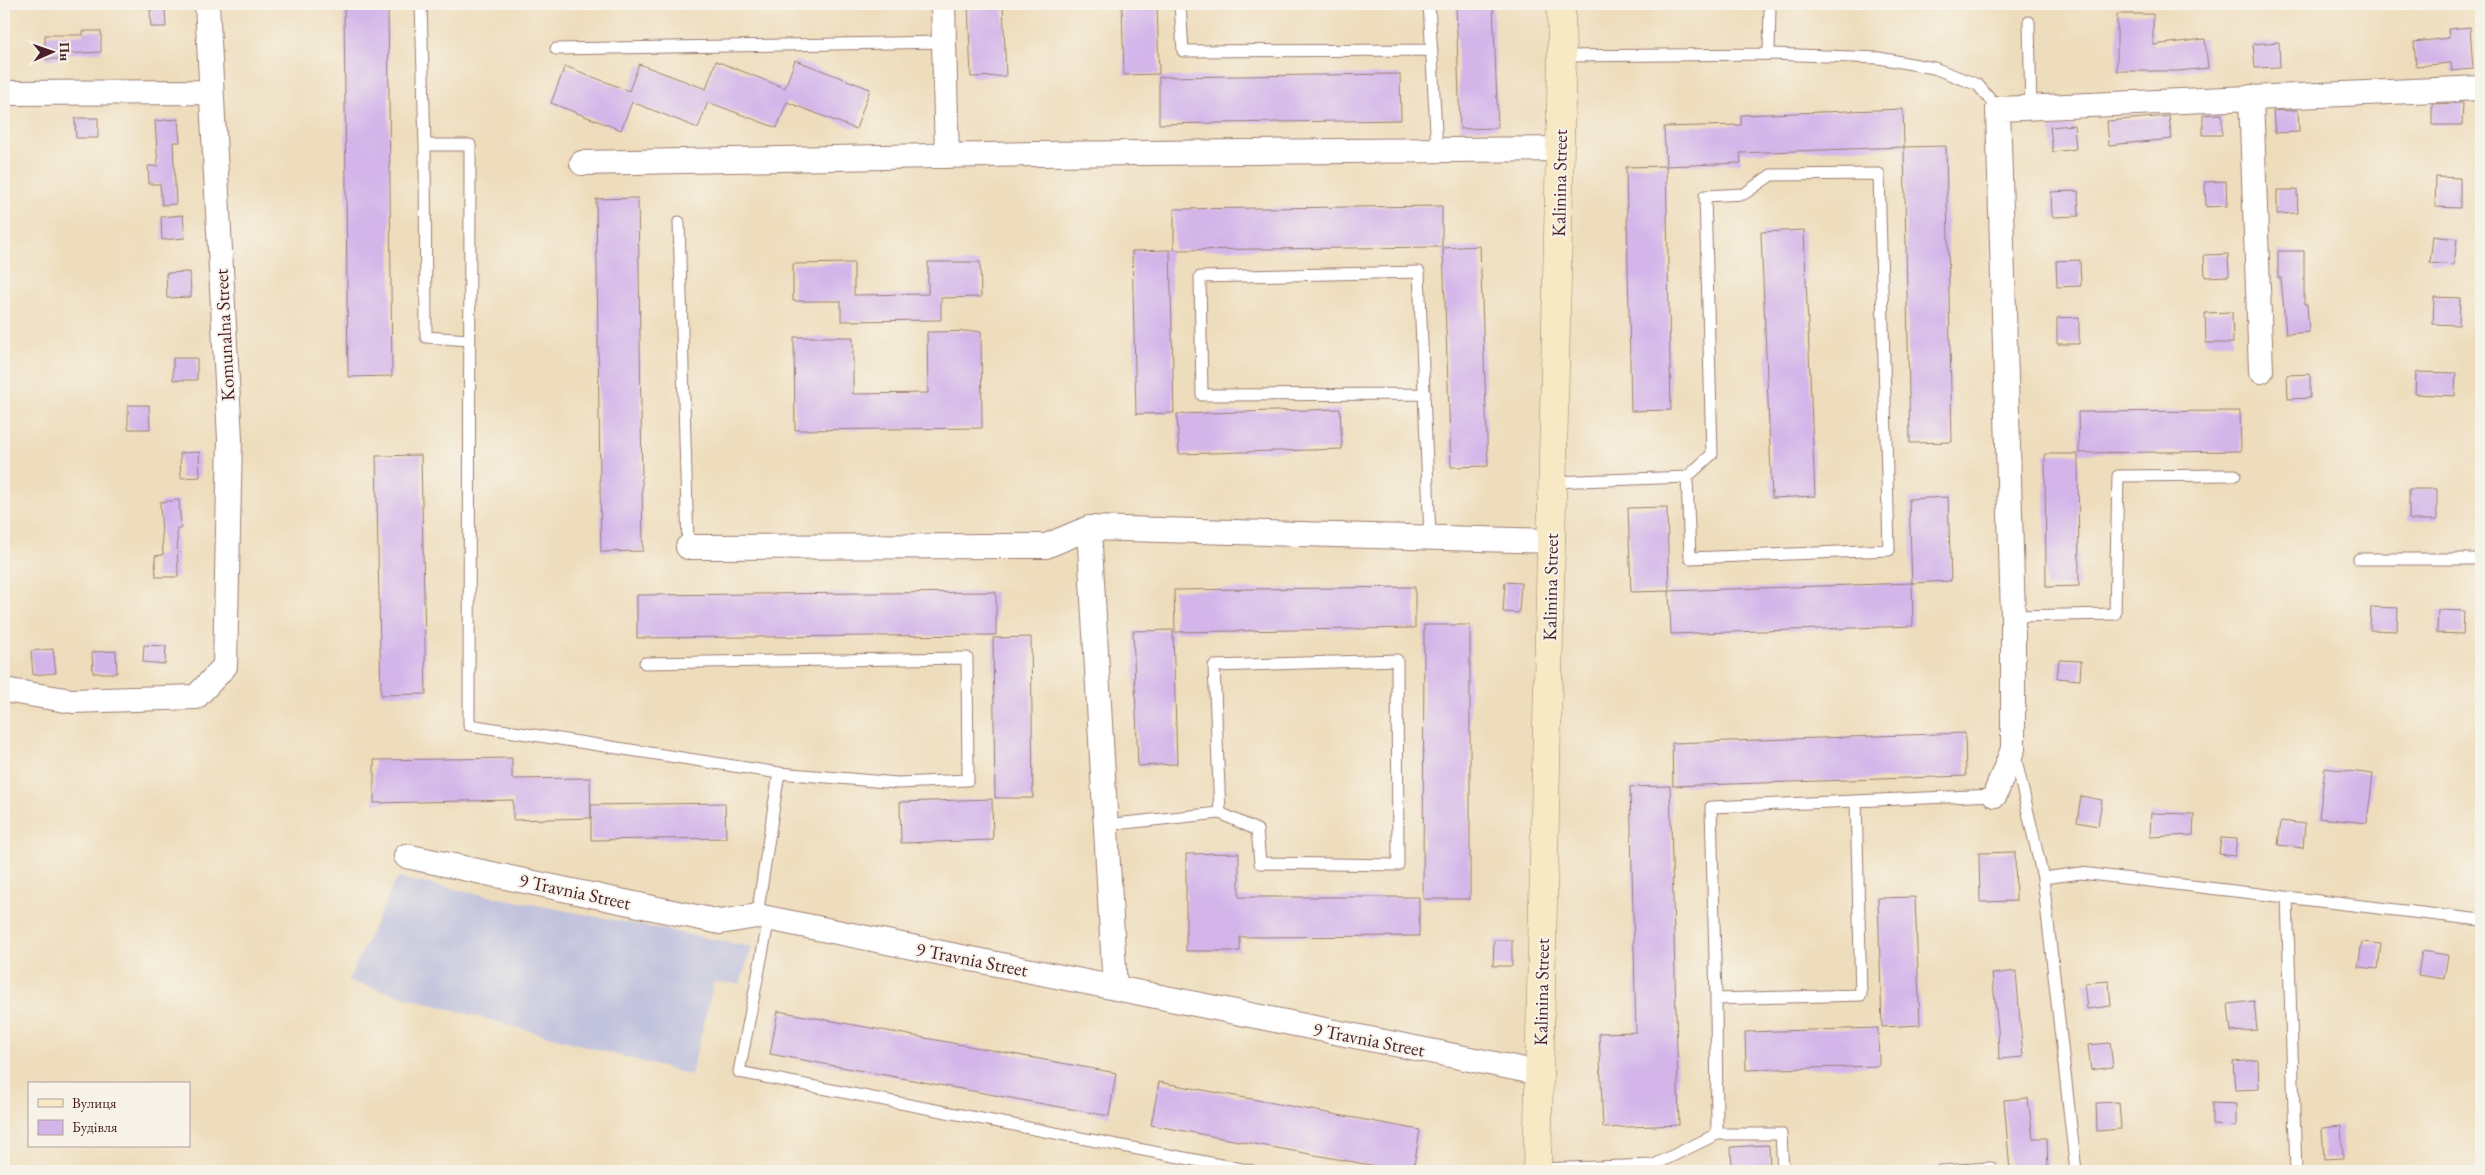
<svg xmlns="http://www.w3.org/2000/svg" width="2485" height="1175" font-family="'EB Garamond',serif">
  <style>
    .industrial { fill: #c1c2dd }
    .building { fill: #d3b5ea }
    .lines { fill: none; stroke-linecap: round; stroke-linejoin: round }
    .lane-casing { stroke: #9c7e74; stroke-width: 13 }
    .street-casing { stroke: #9c7e74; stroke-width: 26 }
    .secondary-casing { stroke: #9c7e74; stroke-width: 29 }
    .lane { stroke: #fff; stroke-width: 11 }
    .street { stroke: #fff; stroke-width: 24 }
    .secondary { stroke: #f7e9c3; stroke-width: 28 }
    .labels { text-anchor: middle; stroke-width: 4; stroke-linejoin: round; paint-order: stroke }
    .street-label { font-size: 19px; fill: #4a1f2b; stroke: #f7f3e8 }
  </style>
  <rect width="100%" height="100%" fill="#f7f3e8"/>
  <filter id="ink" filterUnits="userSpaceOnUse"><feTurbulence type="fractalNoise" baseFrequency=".02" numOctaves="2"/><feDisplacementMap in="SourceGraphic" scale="10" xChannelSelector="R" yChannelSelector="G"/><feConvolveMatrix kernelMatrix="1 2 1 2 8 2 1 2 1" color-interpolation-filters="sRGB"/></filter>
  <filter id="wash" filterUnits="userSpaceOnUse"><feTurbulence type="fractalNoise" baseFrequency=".0096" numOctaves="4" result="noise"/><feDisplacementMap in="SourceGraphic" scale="20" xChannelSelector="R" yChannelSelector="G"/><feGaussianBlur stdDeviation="1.12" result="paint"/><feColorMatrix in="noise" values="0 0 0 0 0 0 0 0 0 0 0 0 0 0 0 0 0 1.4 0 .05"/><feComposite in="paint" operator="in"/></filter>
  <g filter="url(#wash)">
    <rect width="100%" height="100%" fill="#eeddbc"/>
    <!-- industrial -->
    <path class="industrial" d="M397,878L752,947L740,984L714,982L691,1075L348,981Z"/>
    <g id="blocks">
      <!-- building -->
      <path class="building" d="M344,4H388L392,376L348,377Z
        M968,4H1003L1006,76L971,77Z
        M1122,4H1157L1159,74L1124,75Z
        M1456,4H1493L1498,128L1460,129Z
        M165,9L166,27H151L150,10Z
        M2117,14H2153V45L2205,39L2208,68L2179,71H2117Z
        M2470,27L2473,69L2452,71L2451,63L2416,66L2414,42L2449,38L2448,29Z
        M83,31H101V52L64,54V59H45V35H83Z
        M2279,42L2280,67L2255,68L2253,44Z
        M795,60L870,89L856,129L787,102L777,128L708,102L698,128L632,102L621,130L551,103L565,66L629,91L639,64L706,89L716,61L785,88Z
        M1400,74L1401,120L1159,124V77Z
        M2463,103L2462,125H2432V104Z
        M1903,109L1904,147L1740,153L1741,163L1666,166L1664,127L1741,125V115Z
        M2298,110L2299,132L2275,133L2273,111Z
        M2222,114V135H2203V115Z
        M2169,116L2172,139L2109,145L2107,121Z
        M75,118H98V138H76Z
        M178,119L180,142H173L176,204L162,205L160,184H149L148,166H158L155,121Z
        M2074,125L2076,149L2053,152L2050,127Z
        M1946,146L1952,442L1910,443L1904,147Z
        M1666,166L1671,410L1631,411L1626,167Z
        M2436,177L2460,178V208L2435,207Z
        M2226,181L2227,206L2206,207L2205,182Z
        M2277,190H2297L2298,213L2277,214Z
        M2078,191L2079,216L2052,217L2051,192Z
        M638,198L643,551L601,552L596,199Z
        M1442,206V247L1174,250V209Z
        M183,215L185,238L162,240L161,217Z
        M1804,230L1815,496L1772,498L1761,232Z
        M2433,236L2457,239L2454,265L2430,263Z
        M1480,246L1488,466L1451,467L1443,248Z
        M1170,250L1174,413L1136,414L1132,251Z
        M2278,251H2304V304H2307L2309,332L2286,334L2281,278H2278Z
        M2228,254L2229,276L2205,277L2204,255Z
        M2080,260L2081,286L2057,287L2056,261Z
        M928,262H980L981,297L941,298V320L841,321V301H793V264L854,263V295L928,294Z
        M190,272L191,297L167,298L166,273Z
        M2434,297L2460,298L2459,325L2433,324Z
        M2232,312L2233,343H2206L2205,313Z
        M2079,317V344H2057V318Z
        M981,331L982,428L795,430L794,337H853V394L928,393L927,332Z
        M173,358H197V380H173Z
        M2416,372L2456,373L2455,396L2415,394Z
        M2310,374V398L2288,399L2287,375Z
        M128,405H149L150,429H128Z
        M1340,409L1342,449L1179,454L1177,414Z
        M2240,411L2241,451L2079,453L2078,412Z
        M199,452L200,477L181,478L180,453Z
        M2045,454H2078L2079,586L2046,587Z
        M421,455L426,694L381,695L376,456Z
        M2409,489H2437V520H2409Z
        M1948,497L1951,581L1912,583L1909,499Z
        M179,500L181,529H177L178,577H156L155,556L163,555L160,502Z
        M1667,507L1669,591L1631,592L1628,508Z
        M1505,582L1521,583L1519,613L1503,612Z
        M1912,583L1913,626L1671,634L1669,591Z
        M1415,587V628L1175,632L1174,590Z
        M996,592V635L637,638V595Z
        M2371,607L2398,608L2397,631L2370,630Z
        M2438,610L2464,611L2463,634L2437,633Z
        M1424,625H1470V899H1423Z
        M1173,630L1177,764L1138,766L1133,631Z
        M1031,637L1033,798H995L993,638Z
        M144,645L166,646L165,664L143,662Z
        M53,649L56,673L33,675L31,651Z
        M116,651L117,673H93L92,652Z
        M2059,660L2081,661L2080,680L2057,678Z
        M1965,733L1966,776L1673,786L1672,743Z
        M512,758V779L590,778L591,818L513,820V800L374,803V760Z
        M2325,768L2373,774L2367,823L2319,818Z
        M1670,786L1679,1125L1603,1128L1599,1033L1636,1032L1630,787Z
        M2081,796L2102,800L2098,826L2077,822Z
        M992,799L993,840L901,843L900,802Z
        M725,803L726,838L591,840V805Z
        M2151,813L2194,814L2193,835L2150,837Z
        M2281,821L2305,824L2303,848L2278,845Z
        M2221,838L2237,839L2235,856L2219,854Z
        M2015,852L2016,901L1980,902L1979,853Z
        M1239,853V897H1419V936L1240,937V951H1186V854Z
        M1915,897L1920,1025L1882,1027L1878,898Z
        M1494,940H1512V966H1493Z
        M2362,942L2381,944L2378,969L2358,967Z
        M2422,951L2448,955L2444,979L2418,975Z
        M2016,971L2023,1057L1999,1059L1998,1029L1992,974Z
        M2109,981L2111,1006L2087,1009L2084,983Z
        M2254,1001L2257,1030L2231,1032L2228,1004Z
        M778,1011L1116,1073L1109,1116L770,1054Z
        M1878,1028L1879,1066L1746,1070L1745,1032Z
        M2110,1043L2113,1067L2091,1070L2088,1045Z
        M2258,1060L2259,1089L2235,1090L2233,1062Z
        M1159,1082L1420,1130L1413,1171H1403L1151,1125Z
        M2028,1098L2033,1138H2047L2048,1171H2010L2004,1100Z
        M2119,1102L2121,1129L2097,1131L2096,1103Z
        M2212,1103L2236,1104V1126L2212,1125Z
        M2341,1126L2343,1158L2324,1159L2322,1128Z
        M1769,1145L1770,1171H1732L1731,1147Z"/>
    </g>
  </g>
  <g filter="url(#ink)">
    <use href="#blocks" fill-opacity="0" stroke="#9c7e74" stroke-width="1"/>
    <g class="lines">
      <defs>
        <path id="lane" d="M421,4L425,145
          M1180,4L1183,51L1432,50
          M1429,4L1437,150
          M2029,22L2031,109
          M556,49L944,42
          M1769,54L1770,4
          M1562,56L1769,54L1879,58L1934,68L1978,85L1998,109
          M679,222L688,547
          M470,340L426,337L425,145H470L469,725L779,773
          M1425,394L1202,395L1200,277L1419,272L1430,537
          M1552,482L1687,477L1690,558L1889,550L1879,174L1771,175L1744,194L1705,196L1712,454L1687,477
          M2359,559H2481
          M2013,616L2115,614L2118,476L2235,475
          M645,663L967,658L968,780L898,783L779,773L757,916
          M2015,756L2043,878L2076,1171
          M1856,801L1861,995L1716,999L1711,807L1995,795
          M1105,825L1220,813L1214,666L1397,660L1398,865L1260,863L1257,830L1220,813
          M2043,878L2081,873L2481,920
          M2287,898L2296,1171
          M769,918L739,1072L1252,1171
          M1717,1134H1781L1783,1171
          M1537,1169L1654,1165L1717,1134L1716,999
          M1940,1171L1991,1168"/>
        <path id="street" d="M943,4L947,156
          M4,93L210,92
          M2251,97L2261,371
          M582,163L1036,154L1559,149
          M688,547L1046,546L1089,528
          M4,690L72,701L196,697L225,666L230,439L207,4
          M1995,795L2013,749V616L1998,109L2481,88
          M406,856L720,922L757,916L1539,1073
          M1115,988L1089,528L1551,541"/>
        <path id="secondary" d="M1537,1171L1562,56L1561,4"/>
      </defs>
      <!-- lane casing -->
      <use href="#lane" class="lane-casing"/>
      <!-- street casing -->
      <use href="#street" class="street-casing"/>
      <!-- secondary casing -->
      <use href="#secondary" class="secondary-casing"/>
      <!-- lane -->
      <use href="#lane" class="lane"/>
      <!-- street -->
      <use href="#street" class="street"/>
      <!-- secondary -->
      <use href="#secondary" class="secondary"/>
    </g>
  </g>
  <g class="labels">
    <!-- street labels -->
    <g class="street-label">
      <text transform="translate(1559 183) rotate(-89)" y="7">Kalinina Street</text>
      <text transform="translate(224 335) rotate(-93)" y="7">Komunalna Street</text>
      <text transform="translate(1550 587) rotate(-89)" y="7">Kalinina Street</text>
      <text transform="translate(575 891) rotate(12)" y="7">9 Travnia Street</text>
      <text transform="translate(972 959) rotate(11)" y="7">9 Travnia Street</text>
      <text transform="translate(1541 992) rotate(-89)" y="7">Kalinina Street</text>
      <text transform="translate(1369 1039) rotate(11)" y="7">9 Travnia Street</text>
    </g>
  </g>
  <!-- margin -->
  <rect width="2485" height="1175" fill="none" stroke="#f7f3e8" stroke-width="20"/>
  <!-- legend -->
  <rect x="28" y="1082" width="162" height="65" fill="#f7f3e8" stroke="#b29e9c"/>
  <rect x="38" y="1099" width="25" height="8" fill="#f7e9c3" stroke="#b29e9c"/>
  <text x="72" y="1108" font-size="15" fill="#4a1f2b">Вулиця</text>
  <rect x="38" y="1120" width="25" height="15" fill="#d3b5ea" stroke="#b29e9c"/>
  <text x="72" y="1132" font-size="15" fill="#4a1f2b">Будівля</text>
  <!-- north arrow -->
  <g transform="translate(52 52) rotate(88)" stroke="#f7f3e8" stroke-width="4" paint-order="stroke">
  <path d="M0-4L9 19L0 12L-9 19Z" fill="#4a1f2b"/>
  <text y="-8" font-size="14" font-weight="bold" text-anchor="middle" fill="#4a1f2b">Пн</text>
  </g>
</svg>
